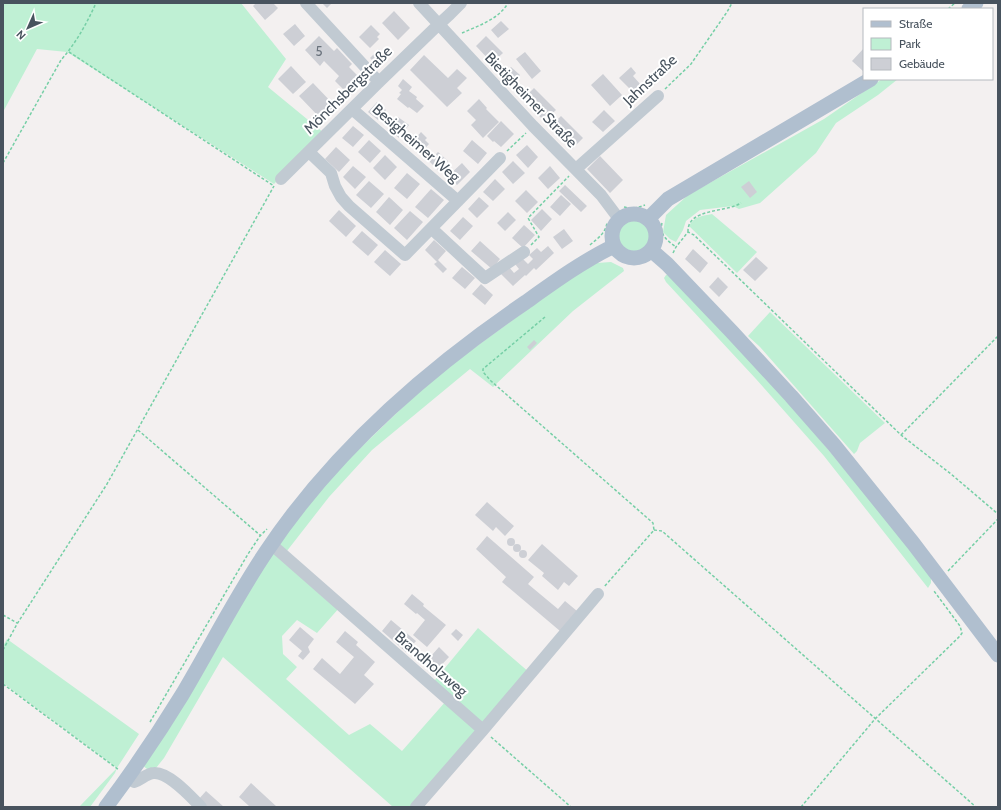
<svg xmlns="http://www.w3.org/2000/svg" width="1001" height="810" font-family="Cabin,sans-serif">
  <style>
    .green { fill: #bff0d4 }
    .building { fill: #cdcfd5 }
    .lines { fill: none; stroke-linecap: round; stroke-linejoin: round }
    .path { stroke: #76cfa6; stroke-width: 1.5; stroke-dasharray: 3 2; stroke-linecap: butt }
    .minor { stroke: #c1cad2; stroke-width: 12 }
    .major { stroke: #b0bfcf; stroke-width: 15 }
    .labels { text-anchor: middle; stroke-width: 4; stroke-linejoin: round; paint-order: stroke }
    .number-label { font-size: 13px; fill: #69727c }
    .street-label { font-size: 15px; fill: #48535e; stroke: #fff }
  </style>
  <rect width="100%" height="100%" fill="#f3f0f0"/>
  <!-- green -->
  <path class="green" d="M3,3H241L286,59L268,87L324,133L274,184L67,52L37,49L3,112Z
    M882,79H898L878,95L836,123L816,153L760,203L739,209L733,206L700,210L686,221L683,230L676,242L670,239L663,232L666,215L688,195L824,119Z
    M712,214L757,252L737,273L689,226C694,216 703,216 712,214Z
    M617 237a17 17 0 1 1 34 0a17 17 0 1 1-34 0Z
    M611,262L623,268L624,271L573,311L493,387L470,369L372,450L329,497L283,556L340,607L317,633L297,620L282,636L283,654L297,667L286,679L349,735L370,724L402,751L446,701L430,686L478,628L530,673L415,807H393L223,657L164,758L152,773L142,765L274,548L324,483L433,378L579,272L597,263Z
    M669,274L766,375L931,573V583L928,588L824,456L756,379L666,282L664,278L666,275Z
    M770,312L885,423L860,443L857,451L854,454L760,347L748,336Z
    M7,639L139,734L117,768L115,773L90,807H79L117,768L3,683V646Z"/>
  <!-- building -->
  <path class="building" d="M256,3H273L278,8L273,13L265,20L253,6Z
    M322,3H332L327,8Z
    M394,11L410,28L398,40L382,23Z
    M501,21L509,29L498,38L491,30Z
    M295,24L305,36L294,46L283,34Z
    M371,25L380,34L377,37L379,39L370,48L359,37Z
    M319,36L334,51L337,48L352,64L349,67L364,82L350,96L335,81L339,76L324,61L320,66L305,50Z
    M486,36L503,53L492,63L476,46Z
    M864,48V70L863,71L852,61Z
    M379,49L388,59L379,67L370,58Z
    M525,52L541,71L532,79L516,59Z
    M424,55L448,78L457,69L467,78L457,88L462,93L447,107L410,70Z
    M291,66L306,82L293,94L278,79Z
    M511,67L520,75L510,84L502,76Z
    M631,67L636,73L633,76L641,85L633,92L619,78Z
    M603,74L622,95L610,106L591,85Z
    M650,77L656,83L645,93L640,87Z
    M403,79L412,87L409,91L417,97L416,99L424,106L417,113L409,107L408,108L397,99L401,94L399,93L402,90L398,86Z
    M313,83L336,107L322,120L299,96Z
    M534,88L556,110L544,121L523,99Z
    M479,99L487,108L486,109L499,122L483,138L471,125L476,120L467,111Z
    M377,102L386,110L378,120L368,112Z
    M604,110L615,121L603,132L592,122Z
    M561,116L583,138L572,149L550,127Z
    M398,117L409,125L399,138L388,129Z
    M501,121L514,134L501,147L494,141L493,142L487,136Z
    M353,126L364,135L353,147L342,138Z
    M421,132L427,138L425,140L429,144L420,154L410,145Z
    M369,140L381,151L370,163L358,152Z
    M472,140L487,153L478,164L463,151Z
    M527,145L538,157L528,168L516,155Z
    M336,147L350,160L339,172L325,159Z
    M438,152L448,161L439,171L429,161Z
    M385,155L397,167L385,180L373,168Z
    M600,156L623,180L610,193L587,169Z
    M513,161L525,173L513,184L502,172Z
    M462,163L470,172L457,185L448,176Z
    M353,166L366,177L355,189L343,177Z
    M550,166L560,178L548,189L538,178Z
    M407,173L420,184L407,199L394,188Z
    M495,179L505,189L493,201L483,192Z
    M369,181L384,194L371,208L356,195Z
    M749,181L757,192L750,198L741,187Z
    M565,185L587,206L581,212L559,191Z
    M431,189L444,200L428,218L415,207Z
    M526,190L538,202L527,213L515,201Z
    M561,195L571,204L560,216L550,207Z
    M389,197L403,210L390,225L376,212Z
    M479,197L489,206L477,218L468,209Z
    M542,209L552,219L541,231L531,220Z
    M339,210L356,226L346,237L329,221Z
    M410,211L423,222L407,240L394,228Z
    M508,212L516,220L505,231L497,223Z
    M463,217L473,226L460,240L450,231Z
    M524,225L535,235L523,248L512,238Z
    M564,229L573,241L562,249L553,237Z
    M362,231L378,245L368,256L352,242Z
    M434,240L446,251L438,260L447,269L443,273L434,264L437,262L425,250Z
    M480,241L500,259L492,269L471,251Z
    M548,246L554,253L536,270L534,268L526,276L525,275L513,286L501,274L509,267L514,273L519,269L515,264L522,258L528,264L533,259L529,255L537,248L541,252Z
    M693,249L708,263L700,273L685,259Z
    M385,250L401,264L390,276L374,262Z
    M756,257L768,268L755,281L743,270Z
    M462,267L475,278L465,289L452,278Z
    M718,277L728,287L719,297L709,287Z
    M481,284L493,295L485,305L472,294Z
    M534,340L537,343L530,350L527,347Z
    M487,502L514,526L505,536L496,527L493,531L475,515Z
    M487,536L534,577L528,584L558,609L565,601L577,611L560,631L502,582L506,577L476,549Z
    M507 542a4 4 0 1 1 8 0a4 4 0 1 1-8 0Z
    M542,544L578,576L569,586L564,582L558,590L542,576L544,573L528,560Z
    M513 548a4 4 0 1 1 8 0a4 4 0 1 1-8 0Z
    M519 554a4 4 0 1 1 8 0a4 4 0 1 1-8 0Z
    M412,594L424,604L423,606L446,625L427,647L413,635L425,620L417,613L416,614L404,604Z
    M391,620L416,641L406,652L382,631Z
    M300,627L314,639L308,647L310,652L303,660L298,656L302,651L289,640Z
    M456,629L463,635L458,641L451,634Z
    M345,631L358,642L356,645L375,662L364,675L374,684L355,704L313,669L322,658L340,674L354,657L336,642Z
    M439,647L449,657L434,673L424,664Z
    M251,783L277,807H248L249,806L239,797Z
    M206,791L224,807H206L198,800Z"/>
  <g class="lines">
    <!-- path -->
    <path class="path" d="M948,9L955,3
      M462,33C478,26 499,19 508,3
      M69,52L274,186
      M665,89L691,64L727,12L732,3
      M507,151L526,133
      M3,163L61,60C76,43 87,23 96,3
      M624,207C632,209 637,208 645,205
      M662,223C659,235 668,241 676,247
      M688,232C687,208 725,213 741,203
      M531,245L539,237L528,218L569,176
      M590,245C598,238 606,233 607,222
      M673,253L676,247L688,232L694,235L901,435L951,474L998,514
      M545,317L483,369V372L491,381L653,523L654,530L604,587
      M138,430L261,536
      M901,435L998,336
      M654,530L662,531L976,807
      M948,571L998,519
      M3,615L17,623
      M3,650L17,624L107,484L274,186
      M3,684L119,770
      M150,722L248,554L260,536L267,529
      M491,737L571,807
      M801,807L875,719L960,636L962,633L960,626L934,591"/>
    <!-- minor -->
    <path class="minor" d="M306,3L379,82
      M419,3L533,126L601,195L619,219
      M352,109L458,201
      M309,152L331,173L335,186L341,197L349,206L405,255L500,158
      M576,169L658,96
      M281,179L379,82L438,25L450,14L461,3
      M432,229L485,278L524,252
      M271,544L483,730
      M128,777L134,782C141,780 147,773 154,773C169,772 191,797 201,807
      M416,807L483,730L598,594"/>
    <!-- major -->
    <path class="major" d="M969,9L976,3
      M612 236a22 22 0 1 1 44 0a22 22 0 1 1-44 0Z
      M648,219L668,199L871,79
      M651,250L667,264L732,332L791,396L834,445L913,543L998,655
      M106,807C133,771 158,734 182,695C210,648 235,598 266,552C333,451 426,370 526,302C554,282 583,261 614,246"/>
  </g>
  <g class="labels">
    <!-- number labels -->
    <g class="number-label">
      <text x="319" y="56">5</text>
    </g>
    <!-- street labels -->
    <g class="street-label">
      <text transform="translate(650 80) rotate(-43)" y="5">Jahnstraße</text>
      <text transform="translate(348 90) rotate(-45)" y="5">Mönchsbergstraße</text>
      <text transform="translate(531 100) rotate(46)" y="5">Bietigheimer Straße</text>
      <text transform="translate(416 143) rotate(41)" y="5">Besigheimer Weg</text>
      <text transform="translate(431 664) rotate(41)" y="5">Brandholzweg</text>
    </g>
  </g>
  <!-- border -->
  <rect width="1001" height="810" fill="none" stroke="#48535e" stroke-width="8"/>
  <!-- legend -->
  <rect x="863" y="8" width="130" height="72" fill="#ffffff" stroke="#b6babf"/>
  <rect x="871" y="21" width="20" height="6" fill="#b0bfcf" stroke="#b6babf"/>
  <text x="899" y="28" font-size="12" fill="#48535e">Straße</text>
  <rect x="871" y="38" width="20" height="12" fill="#bff0d4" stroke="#b6babf"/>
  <text x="899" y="48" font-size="12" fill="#48535e">Park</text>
  <rect x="871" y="58" width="20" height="12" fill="#cdcfd5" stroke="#b6babf"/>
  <text x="899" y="68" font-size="12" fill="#48535e">Gebäude</text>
  <!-- north arrow -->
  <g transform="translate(28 28) rotate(225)" stroke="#ffffff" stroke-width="3" paint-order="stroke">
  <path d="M0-3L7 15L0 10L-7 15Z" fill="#48535e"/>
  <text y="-6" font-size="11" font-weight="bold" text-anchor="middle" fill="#48535e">N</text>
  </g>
</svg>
